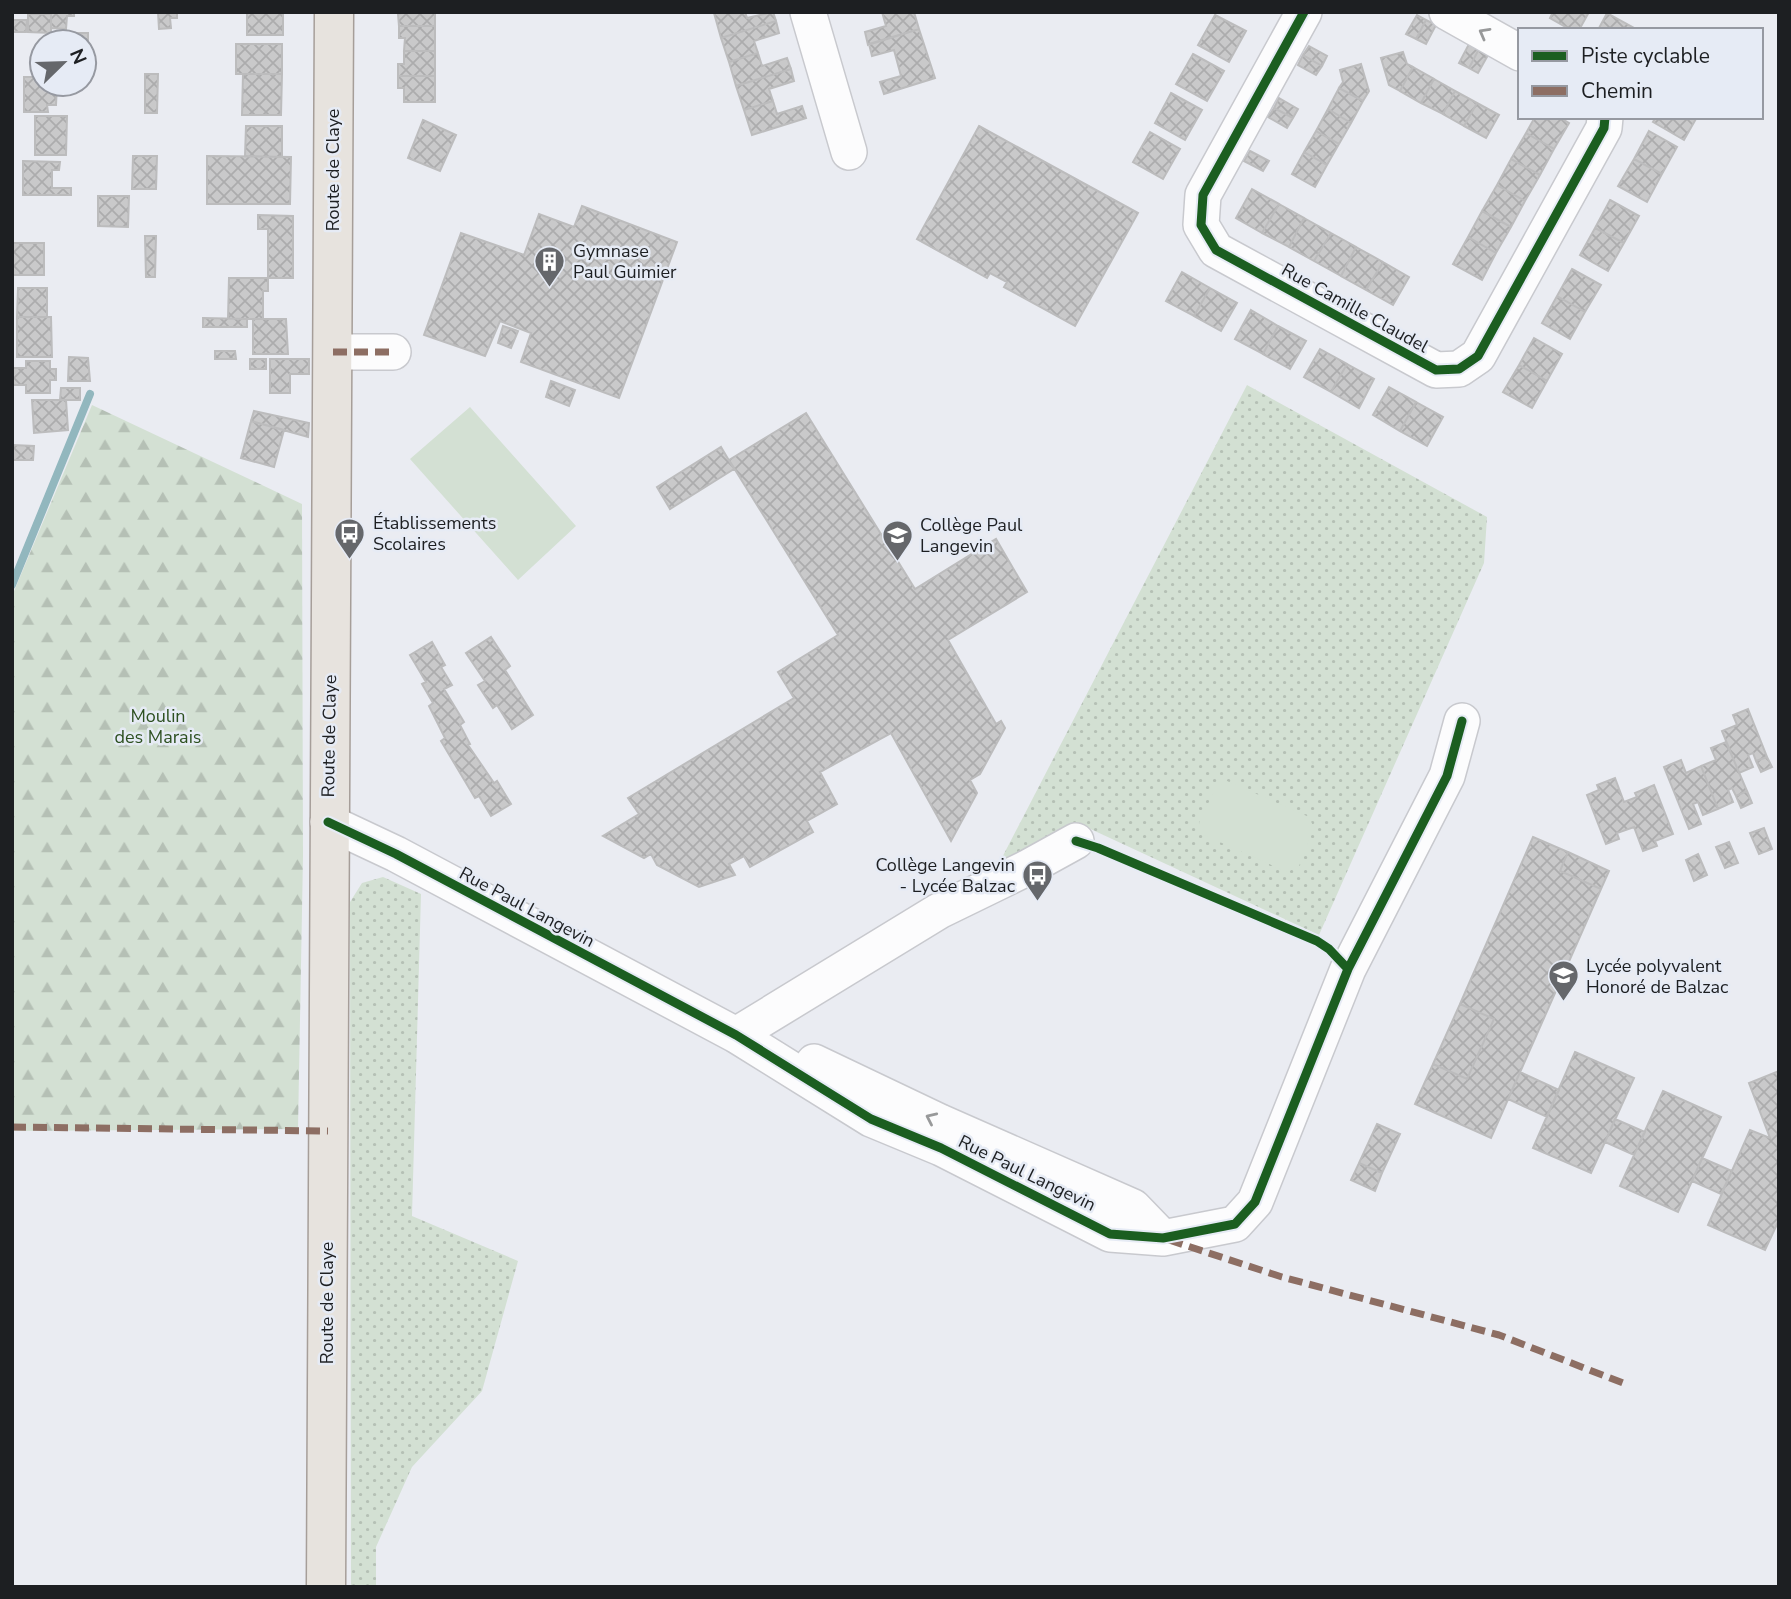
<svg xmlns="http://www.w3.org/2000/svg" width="1791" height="1599" font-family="'Nunito Sans',sans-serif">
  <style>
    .grass { fill: url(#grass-dots) }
    .forest { fill: url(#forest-firs) }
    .pitch { fill: #d3e0d3 }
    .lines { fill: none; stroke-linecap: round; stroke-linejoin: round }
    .stream { stroke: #92b7be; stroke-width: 8 }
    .building { fill: url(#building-cross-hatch); stroke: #bcbcbd; stroke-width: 2 }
    .minor-casing { stroke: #c8c9ce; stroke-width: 38 }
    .major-casing { stroke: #a69e99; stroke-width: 41 }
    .minor { stroke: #fcfcfd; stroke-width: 35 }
    .major { stroke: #e7e3de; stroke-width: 38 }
    .quiet { stroke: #8d6e63; stroke-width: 7; stroke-dasharray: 14 7; stroke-linecap: butt }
    .cycleway-casing { stroke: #e6ebf5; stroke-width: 13 }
    .cycleway { stroke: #1b5e20; stroke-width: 9 }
    .oneway { stroke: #98999a }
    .labels { text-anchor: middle; stroke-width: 5; stroke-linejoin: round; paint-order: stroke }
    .street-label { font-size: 18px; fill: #1d1f22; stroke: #e6ebf5 }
    .poi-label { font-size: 18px; fill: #1d1f22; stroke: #e6ebf5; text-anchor: start }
    .park-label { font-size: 18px; fill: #2d5020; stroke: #e6ebf5 }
  </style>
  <defs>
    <pattern id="grass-dots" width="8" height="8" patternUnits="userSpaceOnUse" patternTransform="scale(1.75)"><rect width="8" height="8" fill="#d3e0d3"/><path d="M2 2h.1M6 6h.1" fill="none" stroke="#b5c0b5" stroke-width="1.8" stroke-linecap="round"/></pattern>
    <pattern id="forest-firs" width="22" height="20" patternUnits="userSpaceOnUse" patternTransform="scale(1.75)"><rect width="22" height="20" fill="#d3e0d3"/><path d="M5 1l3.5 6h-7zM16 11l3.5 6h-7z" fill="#b5c0b5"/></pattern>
    <pattern id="building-cross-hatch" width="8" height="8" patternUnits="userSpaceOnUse" patternTransform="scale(1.75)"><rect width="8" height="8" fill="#c9c9ca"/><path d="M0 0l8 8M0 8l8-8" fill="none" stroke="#acacad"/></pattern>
  </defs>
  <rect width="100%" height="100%" fill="#eaecf2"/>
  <!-- grass -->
  <path class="grass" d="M1247,385L1487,517L1484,563L1319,935L1084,826L993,875Z
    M383,877L421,894L412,1216L518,1261L482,1391L412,1467L376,1547V1587H351L350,902L362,883Z"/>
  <!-- forest -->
  <path class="forest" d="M92,405L302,504L303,856L298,1129L12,1131V596Z"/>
  <!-- pitch -->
  <path class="pitch" d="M470,407L576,526L518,580L410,459Z
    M1227,781L1309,817L1314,828L1299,866L1287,872L1204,835L1199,823L1216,787Z"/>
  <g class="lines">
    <!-- stream -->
    <path class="stream" d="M12,585L90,394"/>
  </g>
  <!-- building -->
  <path class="building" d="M28,12H74V16H67L66,29L51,28V14Z
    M158,12H177V18H170L171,28L159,29Z
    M247,12H283V35H247Z
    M405,12H435V26H399L398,14Z
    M745,12L747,18L773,12L776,21L721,38L714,13Z
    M882,12H914L919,29L868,45L865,32L886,26Z
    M1553,12H1589L1579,30H1571L1550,18Z
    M1607,13L1634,28L1633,30H1598Z
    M28,14H51V33L28,32Z
    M1215,15L1246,31L1229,62L1198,45Z
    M1417,15L1426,20L1416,39L1406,34Z
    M12,20H27L26,32H12Z
    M1426,20L1436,25L1426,44L1416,39Z
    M776,21L779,33L754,41L758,53L729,62L721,38Z
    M399,26H435V51H404L405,38H399Z
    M919,29L935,78L884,94L880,82L901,76L894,50L872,56L869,44Z
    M56,33H88V74H84V42H56Z
    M236,44H282V74H236Z
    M1469,44L1479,49L1469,68L1459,63Z
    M1309,46L1327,56L1322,66L1303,55Z
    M1479,49L1488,55L1478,73L1469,68Z
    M404,51H435V76H398V64H404Z
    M1403,52L1407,64L1413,67L1400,91L1389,85L1381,58Z
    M758,53L762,66L787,58L791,69L736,86L729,62Z
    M1193,54L1224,71L1207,101L1176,84Z
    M1303,55L1322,66L1316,75L1298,65Z
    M1361,64L1369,91L1363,101L1339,88L1343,82L1340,70Z
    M1413,67L1434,79L1421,103L1400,91Z
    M791,69L794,81L769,89L773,101L744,110L736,86Z
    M145,74H158L157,113H145Z
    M243,74H282L281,115H242Z
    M398,76H435V102H404V88H398Z
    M24,77H42V84H57L56,105H47L48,112H24Z
    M1434,79L1455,91L1443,114L1421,103Z
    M1339,88L1363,101L1351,123L1328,109Z
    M1455,91L1477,103L1464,126L1443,114Z
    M1171,93L1202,110L1185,140L1155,123Z
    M1279,98L1298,109L1293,118L1274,108Z
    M773,101L777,114L802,106L806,118L752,135L744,110Z
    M1477,103L1499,115L1486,138L1464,126Z
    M1274,108L1293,118L1287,128L1268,117Z
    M1328,109L1351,123L1339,144L1316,131Z
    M35,116H67L66,155H35Z
    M1535,117H1559L1569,123L1554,149L1526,133Z
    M1656,117H1697L1684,140L1653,122Z
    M423,120L456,135L440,171L408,158Z
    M246,126H282V157L245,156Z
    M979,126L1138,213L1075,326L1004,287L1007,282L990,273L987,278L917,239Z
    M1316,131L1339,144L1327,165L1304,152Z
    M1649,131L1677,147L1662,174L1634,159Z
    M1150,132L1180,149L1163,179L1133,162Z
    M1526,133L1554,149L1540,175L1511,159Z
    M1250,151L1269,161L1263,171L1244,161Z
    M1304,152L1327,165L1315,187L1292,174Z
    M133,156H157L156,189H132Z
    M207,156L291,157L290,204H207Z
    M1511,159L1540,175L1525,201L1497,185Z
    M1634,159L1662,174L1647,202L1618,186Z
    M23,161L60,162L59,170H52V188H71V195H23Z
    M1497,185L1525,201L1511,227L1482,211Z
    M1252,189L1279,204L1262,233L1236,218Z
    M98,196H129L128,227L98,226Z
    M1610,200L1639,216L1624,243L1595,228Z
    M1279,204L1304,218L1289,247L1262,233Z
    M582,206L677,242L619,398L521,362L531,333L500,321L485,356L424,335L461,233L524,255L539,214L574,227Z
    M1482,211L1511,227L1496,253L1468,237Z
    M258,215L293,216V278H268V229H258Z
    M1304,218L1331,233L1314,261L1289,247Z
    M1595,228L1624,243L1608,271L1580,255Z
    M1331,233L1356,247L1341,276L1314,261Z
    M145,236H156L155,277H146Z
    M1468,237L1496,253L1482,280L1453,264Z
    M12,243H44V275H13Z
    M1356,247L1383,262L1366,290L1341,276Z
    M1383,262L1409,277L1393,305L1366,290Z
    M1572,269L1601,285L1585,312L1557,296Z
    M1182,272L1210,288L1194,316L1166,301Z
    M229,278H268V291H263V319H228Z
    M18,288H47V317H17Z
    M1210,288L1237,303L1221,331L1194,316Z
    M1557,296L1585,312L1570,339L1542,323Z
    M1251,310L1278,326L1263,354L1235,339Z
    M17,317H51L52,357H17Z
    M203,318L247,319V327H203Z
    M253,319H286L288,354H253Z
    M503,326L518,331L511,348L498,343Z
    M1278,326L1306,341L1290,369L1263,354Z
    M1534,338L1562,354L1547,381L1519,365Z
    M1320,349L1347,364L1331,392L1304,377Z
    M215,351H235L236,359H215Z
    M69,357L88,358L90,381H68Z
    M250,359H266V369H250Z
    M270,359H309V374H290V393H270Z
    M26,361H50V369H56V380H50V393H26V385H12V368H26Z
    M1347,364L1374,379L1359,408L1331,392Z
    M1519,365L1547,381L1532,408L1503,392Z
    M551,381L575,390L569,406L546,397Z
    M1389,387L1416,402L1400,431L1373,415Z
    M61,388H80V400H60Z
    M32,400H66L68,430L34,433Z
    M1416,402L1443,417L1427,446L1400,431Z
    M254,411L309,423L308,437L251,421Z
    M806,413L915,589L996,539L1027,592L948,640L996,724L1001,721L1005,728L980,774L970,780L977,793L951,841L891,733L820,772L837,804L807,821L813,832L750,867L744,856L729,864L735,875L699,887L657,865L651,854L644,858L603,836L639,814L628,798L794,698L778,672L838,635L729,460Z
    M251,421L284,430L274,467L241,458Z
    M12,445L34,446L33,460H12Z
    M721,447L734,469L670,509L657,487Z
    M491,637L510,666L505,670L533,715L512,729L497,705L493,708L478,685L485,681L466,653Z
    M432,642L445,665L441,667L452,685L444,689L464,722L460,725L470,744L468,745L494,783L497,781L511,804L491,816L479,796L475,798L441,741L445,738L429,706L433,703L422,684L426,682L410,655Z
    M1748,709L1767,757L1756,761L1753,753L1748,755L1753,767L1739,773L1722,731L1737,725L1733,715Z
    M1726,742L1747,791L1736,796L1732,788L1728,790L1733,802L1718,809L1701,766L1716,760L1711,748Z
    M1767,757L1772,767L1761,772L1756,761Z
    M1681,760L1686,773L1701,766L1718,809L1703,815L1698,802L1693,804L1701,824L1689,829L1664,767Z
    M1615,778L1624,802L1637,797L1635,793L1654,785L1673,834L1655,841L1657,846L1643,851L1634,827L1617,833L1619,839L1606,844L1587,795L1599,790L1597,785Z
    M1747,791L1752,803L1741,808L1736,796Z
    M1764,828L1772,849L1759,854L1750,833Z
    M1533,837L1568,852L1560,871L1601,889L1491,1138L1415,1104L1433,1064L1467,1079L1494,1019L1460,1004Z
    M1729,842L1738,863L1725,868L1716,847Z
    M1568,852L1609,871L1601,889L1560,871Z
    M1698,854L1707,875L1694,881L1686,860Z
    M1460,1004L1494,1019L1467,1079L1433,1064Z
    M1575,1052L1634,1078L1591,1173L1533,1148Z
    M1779,1071V1220L1765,1250L1708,1225L1750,1130L1770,1138L1749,1083Z
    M1520,1072L1559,1090L1547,1117L1508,1099Z
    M1663,1091L1721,1117L1678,1212L1620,1186Z
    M1615,1119L1645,1132L1634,1155L1605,1142Z
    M1377,1124L1400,1134L1382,1173L1359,1163Z
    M1702,1158L1732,1171L1721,1194L1692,1181Z
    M1359,1163L1382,1173L1375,1191L1351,1180Z"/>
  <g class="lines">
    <defs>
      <path id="minor" d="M808,12L849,152
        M1304,12L1203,195L1201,225L1216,250L1436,370L1459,369L1478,356L1604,128L1605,117
        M1447,12L1520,53
        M333,352H393
        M328,822L396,854L736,1035L871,1119L941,1148L1110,1234L1163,1238L1235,1224L1255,1202L1348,969L1447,776L1462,721
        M736,1035L939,911L1027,868L1076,841
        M814,1062L940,1122L1133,1207L1163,1238"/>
      <path id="major" d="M326,1587L334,12"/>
    </defs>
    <!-- minor casing -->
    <use href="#minor" class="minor-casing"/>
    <!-- major casing -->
    <use href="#major" class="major-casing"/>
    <!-- minor -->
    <use href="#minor" class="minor"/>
    <!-- major -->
    <use href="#major" class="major"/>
    <!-- quiet -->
    <path class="quiet" d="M333,352H393
      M12,1127L328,1131
      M1169,1240L1282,1277L1499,1335L1623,1383"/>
    <defs>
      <path id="cycleway" d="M1304,12L1203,195L1201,225L1216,250L1436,370L1459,369L1478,356L1604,128L1605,117
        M328,822L396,854L736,1035L871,1119L941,1148L1110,1234L1163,1238L1235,1224L1255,1202L1348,969L1447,776L1462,721
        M1076,841L1098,848L1317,941L1329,949L1348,969"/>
    </defs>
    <!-- cycleway casing -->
    <use href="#cycleway" class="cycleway-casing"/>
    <!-- cycleway -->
    <use href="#cycleway" class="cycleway"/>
  </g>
  <!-- one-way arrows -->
  <defs><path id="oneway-chevron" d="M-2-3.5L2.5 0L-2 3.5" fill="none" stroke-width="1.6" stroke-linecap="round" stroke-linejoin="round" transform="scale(1.75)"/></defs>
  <g class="oneway">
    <use href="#oneway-chevron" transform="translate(1484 33) rotate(-151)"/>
    <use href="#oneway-chevron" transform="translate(931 1118) rotate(-155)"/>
  </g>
  <!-- icons -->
  <defs>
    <symbol id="building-pin" viewBox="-11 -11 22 30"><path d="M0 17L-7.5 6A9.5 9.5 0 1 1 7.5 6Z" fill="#65676b" stroke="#e6ebf5"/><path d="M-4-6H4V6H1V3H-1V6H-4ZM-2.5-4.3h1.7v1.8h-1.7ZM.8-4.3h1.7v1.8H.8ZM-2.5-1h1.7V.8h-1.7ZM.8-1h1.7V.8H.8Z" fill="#fff"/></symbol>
    <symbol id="bus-pin" viewBox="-11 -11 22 30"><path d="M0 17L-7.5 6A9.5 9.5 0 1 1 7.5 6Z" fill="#65676b" stroke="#e6ebf5"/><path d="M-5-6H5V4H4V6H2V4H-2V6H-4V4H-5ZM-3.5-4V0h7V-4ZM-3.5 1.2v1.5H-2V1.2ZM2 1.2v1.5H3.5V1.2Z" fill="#fff"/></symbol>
    <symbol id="school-pin" viewBox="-11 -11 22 30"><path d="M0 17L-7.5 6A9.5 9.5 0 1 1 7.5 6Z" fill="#65676b" stroke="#e6ebf5"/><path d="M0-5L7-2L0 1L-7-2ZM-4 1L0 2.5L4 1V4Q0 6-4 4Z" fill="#fff"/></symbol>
  </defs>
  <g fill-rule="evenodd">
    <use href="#building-pin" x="532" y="244" width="35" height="47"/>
    <use href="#bus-pin" x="332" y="516" width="35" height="47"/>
    <use href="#school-pin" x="880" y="518" width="35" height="47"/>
    <use href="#bus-pin" x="1020" y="858" width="35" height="47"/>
    <use href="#school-pin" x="1546" y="958" width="35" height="47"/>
  </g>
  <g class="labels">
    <!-- street labels -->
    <g class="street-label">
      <text transform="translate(333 170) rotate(-90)" y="6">Route de Claye</text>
      <text transform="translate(1355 308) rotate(29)" y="6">Rue Camille Claudel</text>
      <text transform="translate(329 736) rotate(-89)" y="6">Route de Claye</text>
      <text transform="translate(527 907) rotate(28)" y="6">Rue Paul Langevin</text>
      <text transform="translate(1027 1173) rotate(26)" y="6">Rue Paul Langevin</text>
      <text transform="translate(327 1303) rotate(-90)" y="6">Route de Claye</text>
    </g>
    <!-- poi labels -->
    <g class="poi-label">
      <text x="573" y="257">Gymnase<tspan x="573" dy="21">Paul Guimier</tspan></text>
      <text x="373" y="529">Établissements<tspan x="373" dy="21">Scolaires</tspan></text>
      <text x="920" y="531">Collège Paul<tspan x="920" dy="21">Langevin</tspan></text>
      <text x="1015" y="871" text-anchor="end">Collège Langevin<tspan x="1015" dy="21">- Lycée Balzac</tspan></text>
      <text x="1586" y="972">Lycée polyvalent<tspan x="1586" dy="21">Honoré de Balzac</tspan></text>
    </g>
    <!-- park labels -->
    <g class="park-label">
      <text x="158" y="722">Moulin<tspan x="158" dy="21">des Marais</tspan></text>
    </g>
  </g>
  <!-- border -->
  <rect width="1791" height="1599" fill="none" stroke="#1d1f22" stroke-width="28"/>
  <!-- legend -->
  <rect x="1518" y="28" width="245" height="91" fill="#e6ebf5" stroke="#9699a1" stroke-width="2"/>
  <rect x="1532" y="51" width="35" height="10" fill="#1b5e20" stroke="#9699a1" stroke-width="2"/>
  <text x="1581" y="63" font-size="21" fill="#1d1f22">Piste cyclable</text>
  <rect x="1532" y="86" width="35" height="10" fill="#8d6e63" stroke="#9699a1" stroke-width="2"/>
  <text x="1581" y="98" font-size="21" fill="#1d1f22">Chemin</text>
  <!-- north arrow -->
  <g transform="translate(63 63) rotate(67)"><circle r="33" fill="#e6ebf5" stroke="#9699a1" stroke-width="2"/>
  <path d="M0-5L12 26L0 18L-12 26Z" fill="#65676b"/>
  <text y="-10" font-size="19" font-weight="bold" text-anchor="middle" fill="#1d1f22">N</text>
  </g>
</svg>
